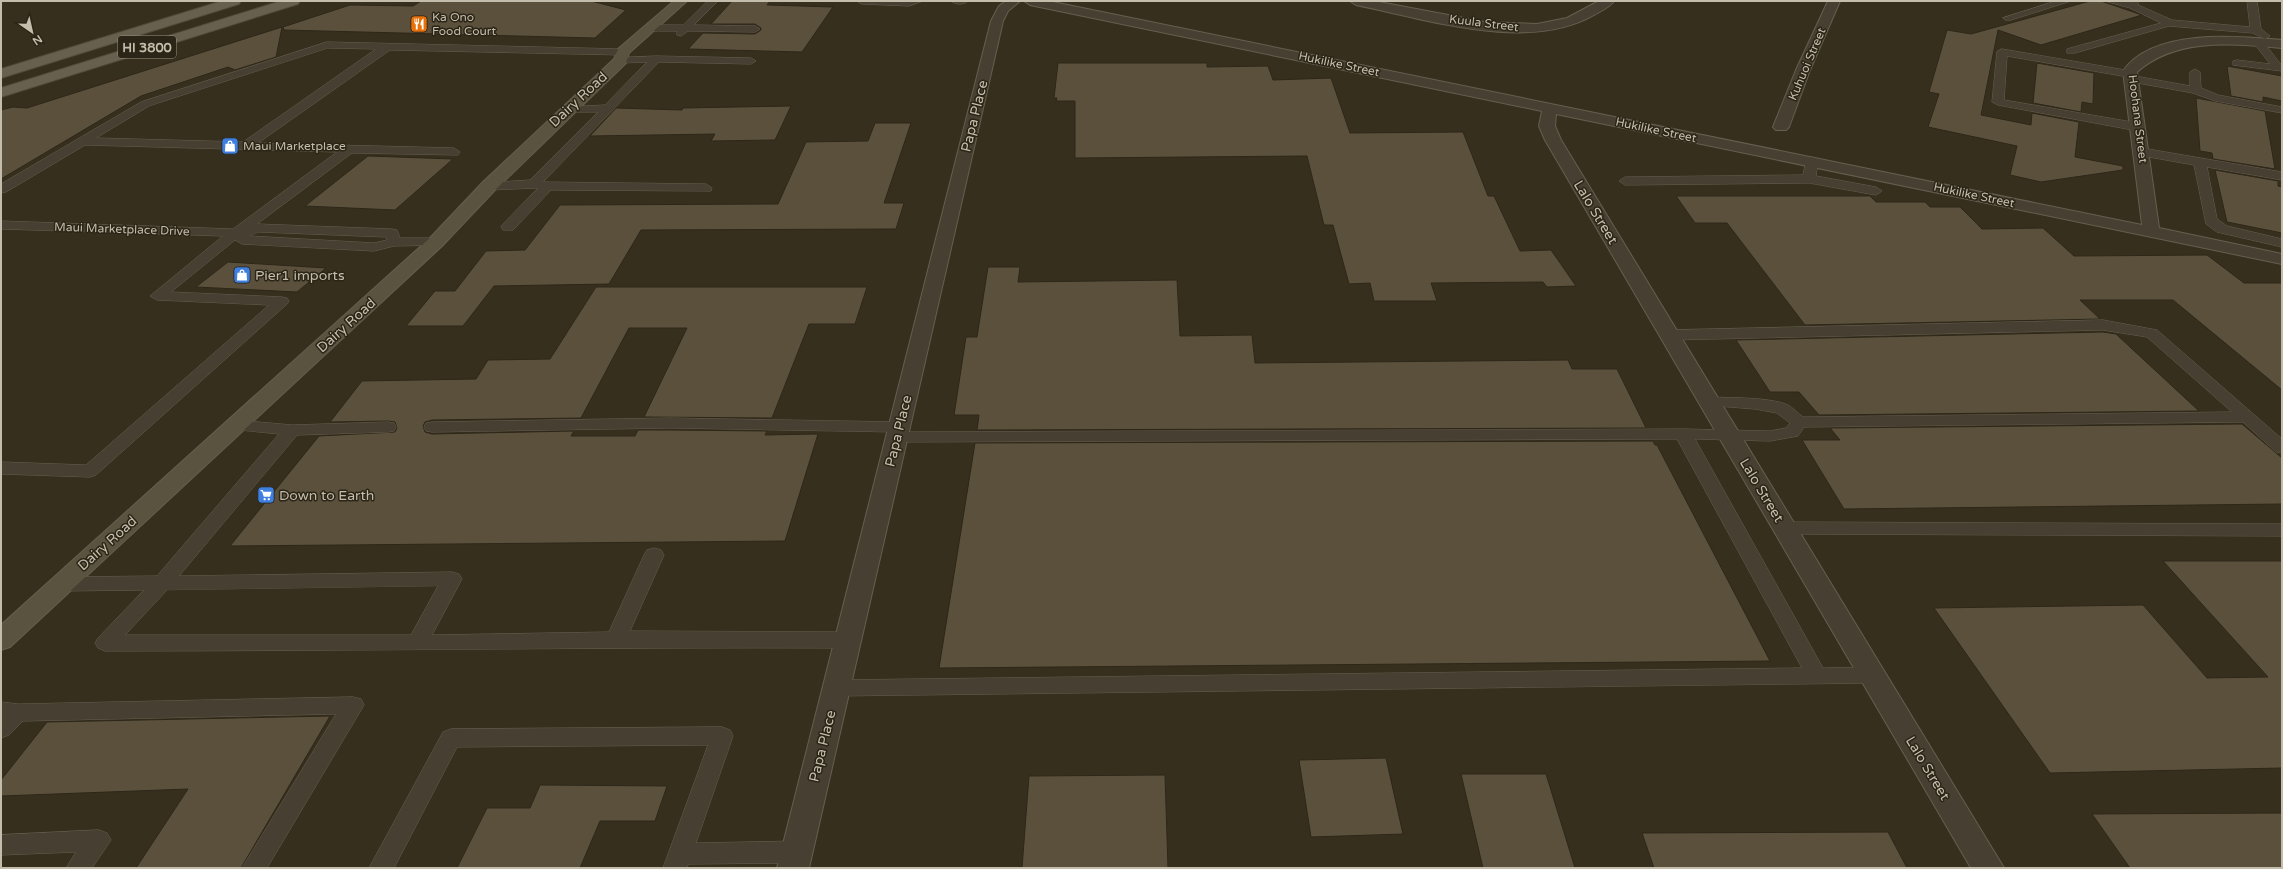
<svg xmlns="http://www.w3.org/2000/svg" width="2283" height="869" font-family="'Varela Round',sans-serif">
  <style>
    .building { fill: #5a503c; stroke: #2e2719 }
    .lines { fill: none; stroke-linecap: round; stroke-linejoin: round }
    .lane-casing { stroke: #665e4f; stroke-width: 1 }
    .street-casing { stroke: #665e4f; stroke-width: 2 }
    .secondary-casing { stroke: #665e4f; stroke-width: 2 }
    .primary-casing { stroke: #514a3b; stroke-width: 2 }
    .lane { fill: #474032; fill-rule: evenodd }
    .street { fill: #474032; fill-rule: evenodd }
    .secondary { fill: #5a533f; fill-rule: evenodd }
    .primary { fill: #68604f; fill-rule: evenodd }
    .labels { text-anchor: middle; stroke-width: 3; stroke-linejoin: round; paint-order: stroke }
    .far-poi-label { font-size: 12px; fill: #c5bdab; stroke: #2b2517; text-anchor: start }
    .far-street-label { font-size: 12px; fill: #c5bdab; stroke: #2b2517 }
    .shield { fill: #2b2517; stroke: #978f7f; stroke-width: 1 }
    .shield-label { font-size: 13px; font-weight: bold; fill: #c5bdab }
    .street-label { font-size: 14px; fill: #c5bdab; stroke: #2b2517 }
    .poi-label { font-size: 14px; fill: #c5bdab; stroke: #2b2517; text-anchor: start }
  </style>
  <rect width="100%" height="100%" fill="#372f1e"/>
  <!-- building -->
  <path class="building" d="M421,1H591L626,10L595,38L284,30L283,27L350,5L413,6Z
    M732,1H770L767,5L833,7L802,52L688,49L703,33L755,34L761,30V28L755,24H711Z
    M2090,1H2101L2142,15L2041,45L1998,30L1981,115L2031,125L2032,113L2079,122L2075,157L2123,166V170L2041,182L2010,175L2017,146L1928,127L1939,94L1929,92L1947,30L1971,34Z
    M282,27L276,57L235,70L228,67L141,96L1,179V110L13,107L27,108Z
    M1058,63H1207V67L1268,66L1273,80L1331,78L1350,133L1463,132L1488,196H1494L1520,251L1551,250L1576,286L1547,287L1543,282L1431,283L1437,301H1374L1370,283L1349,284L1333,225H1324L1307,156L1075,158V101H1056L1057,98H1054Z
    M2037,63L2094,73L2093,104L2082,102L2081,112L2033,103Z
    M2227,66L2282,76V101L2263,97V102L2231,96Z
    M2196,98L2265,111L2275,169L2213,159L2212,153L2200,151Z
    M791,106L775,140L711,141L715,134L590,136L616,108L682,110L683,108Z
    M875,123H911L884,203H904L896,229L641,230L609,284L494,286L463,326H406L435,291H455L486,251L525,250L560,205L778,204L806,142L868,141Z
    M368,156L453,159L395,210L305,206Z
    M2215,170L2278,181V186L2282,187V233L2227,222Z
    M1676,196H1870L1876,202H1925L1930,207H1960L1982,229L2043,228L2074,256L2207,255L2244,283H2282V390L2173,300H2080L2100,319L1805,325L1727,223H1695Z
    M228,262L326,268L297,292L196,287Z
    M988,267H1020L1018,282L1177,280L1180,336L1252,335L1255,363L1568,360L1572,369H1617L1646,428L977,430L979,415H954L966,337H977Z
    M596,287H867L855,324H809L772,418L644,417L687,328H629L581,418L432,420L425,422L423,426L425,432L432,434L574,431L571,436H635L638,430H670L767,431L765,435L818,434L785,541L230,546L319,436L395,432L397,428L395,422L388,421L330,422L362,381L476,379L488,360L550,359Z
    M2103,332L2116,334L2199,411L1819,415L1799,392H1770L1736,340Z
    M2242,424L2282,458V504L1844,509L1802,440H1840L1830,428Z
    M1653,441L1655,445H1657L1770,661L939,668L975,443Z
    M2163,561H2282V768L2050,773L1934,608L2143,605L2207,678L2268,677Z
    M330,716L241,868H136L188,789L1,796V780L47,722Z
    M1386,758L1403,834L1311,837L1299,760Z
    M1461,774H1546L1575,868H1483Z
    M1165,775L1168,868H1022L1029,776Z
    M540,785L667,786L655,821H600L580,868H457L487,808H530Z
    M2282,813V868H2130L2092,814Z
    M1888,832L1907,868H1654L1642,833Z"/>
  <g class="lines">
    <defs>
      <path id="lane" d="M708,1H718L694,25L755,26L760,29L755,32L688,31L681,36L677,35V31H651L646,28L651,25H683Z
        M857,1H923L909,6L862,4Z
        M951,1H968C964,5 955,5 951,1Z
        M2056,1H2071L2011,20H2005L2003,18Z
        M2105,1H2138V5L2172,20L2250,27L2247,1H2257L2261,29L2270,36L2265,39L2253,33L2169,26L2075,53H2067V49L2161,23L2130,8Z
        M2258,39L2262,40L2282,66V71L2233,65V61L2237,60L2270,64L2253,42Z
        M327,42L623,49L628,52L623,55L390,50L258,143L454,148L460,152L458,155L352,153L257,224L392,229L397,230L400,238H436L441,239L443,242L441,245L394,246L374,251L242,244L235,240L171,292L282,297L287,298L289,301L287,304L96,475L90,477L1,474V462L86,465L269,305L157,300L150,296L223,236L1,229V221L233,229L337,152L85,145L6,192L1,193V184L141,102ZM328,48L376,49L243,142L96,138L149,106ZM259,232L386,237L387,240L374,243L249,236Z
        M2002,49L2131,71L2135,72V76L2190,86V72L2195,69L2200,72L2201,88L2218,95L2282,107V113L2215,101L2193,93L2132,82L2128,81V77L2007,56L2004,100L2138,123L2144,127L2138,131L1998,105L1992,102L1997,52Z
        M656,56L751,58L756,61L751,64L659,62L543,182L706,184L712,188L711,191L551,190L513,230H503L501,227L503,224L538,188L489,190L483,186L484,183L530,180L598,112H567L561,109L563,107L605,105L647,62L621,63L617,62V58Z
        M2142,148L2282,172V180L2207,167L2217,219L2227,226L2282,239V247L2217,232L2206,224L2194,165L2138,155L2136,152L2138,149Z
        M1812,157L1818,161L1816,176L1876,187L1882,191L1876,195L1809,183L1625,185L1619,181L1625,177L1803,175L1806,161Z
        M2103,320L2157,330L2282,439V453L2276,452L2243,422L1804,427L1798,436L1770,441L1695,439L1823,668L1873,667L1880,669L1884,675L1880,681L1873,683L836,696L828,694L825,688L828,682L836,680L1802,668L1677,439L897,442L891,441L888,437L891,433L896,432L670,428L432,432L426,431L424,427L426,423L432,422L670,418L899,422L905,423L907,427L901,432L1683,429L1770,431L1786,428L1790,423L1777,413L1755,409L1704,405L1702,402L1704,399L1710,397C1731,398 1770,397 1788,405C1793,408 1798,413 1803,417L2232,412L2147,337L2103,330L1670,340L1665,338L1662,335L1665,332L1670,330Z
        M236,420L292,425L388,422L394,423L396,427L394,431L388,432L297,435L179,576L452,572L459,574L462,579L432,635L609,632L644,555L647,550L654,548L661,550L664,555L630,631L849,632L856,635L859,640L856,645L849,648C601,647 353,651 105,651L98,648L95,643L98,638L144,590L62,591L55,589L52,584L55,579L62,577L157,576L279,434L230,429L228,425L230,421ZM438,586L411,635H125L167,590Z
        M1785,522L2282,524V536L1785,534L1778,532L1776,528L1778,524Z
        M353,697L361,699L364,705L267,868H242L336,714L23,721L9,735L1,738V702L18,704Z
        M722,727L730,730L733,736L696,843L797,841L806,845L809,852L806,859L797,863L688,864L687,868H663L708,745L457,747L394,868H369L443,732L451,729Z
        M99,830L107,833L111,840L92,868H66L76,852L1,855V835Z"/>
      <path id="street" d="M1006,1H1020L1008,11L1003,21L809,868H777L991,21L999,6Z
        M1024,1H1048L2142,225L2123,71C2153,28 2237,36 2282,40V48C2233,44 2177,37 2137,72L2159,228L2282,254V264L1556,114L1555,126L1561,140L2004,868H1971L1545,140L1539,126L1542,111L1030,5Z
        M1350,1H1374L1485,22L1537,24L1567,18L1599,1H1614C1610,7 1601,11 1594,15C1528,53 1426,19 1356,5Z
        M1828,1H1840L1810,70L1789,127L1786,130H1776L1773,127L1796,70Z"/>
      <path id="secondary" d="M674,1H687L629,53L626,63L495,190L442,246L10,647L1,650V625L430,238L483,182L614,59L618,49Z"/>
      <path id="primary" d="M222,1H241L239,4L1,78V69Z
        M281,1H300L298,4L1,97V88Z"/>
    </defs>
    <!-- lane casing -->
    <use href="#lane" class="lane-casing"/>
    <!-- street casing -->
    <use href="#street" class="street-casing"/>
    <!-- secondary casing -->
    <use href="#secondary" class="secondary-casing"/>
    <!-- primary casing -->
    <use href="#primary" class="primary-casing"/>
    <!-- lane -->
    <use href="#lane" class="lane"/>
    <!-- street -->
    <use href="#street" class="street"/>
    <!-- secondary -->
    <use href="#secondary" class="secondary"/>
    <!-- primary -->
    <use href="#primary" class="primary"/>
  </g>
  <!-- icons -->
  <defs>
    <symbol id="restaurant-square" viewBox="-11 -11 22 22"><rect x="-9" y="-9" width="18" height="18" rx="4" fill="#e8710a" stroke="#2b2517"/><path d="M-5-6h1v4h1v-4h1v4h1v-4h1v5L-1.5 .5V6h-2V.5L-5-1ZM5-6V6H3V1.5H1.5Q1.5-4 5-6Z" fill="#fff"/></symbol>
    <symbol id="shop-square" viewBox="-11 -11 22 22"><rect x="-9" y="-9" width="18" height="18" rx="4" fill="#3f7fe0" stroke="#2b2517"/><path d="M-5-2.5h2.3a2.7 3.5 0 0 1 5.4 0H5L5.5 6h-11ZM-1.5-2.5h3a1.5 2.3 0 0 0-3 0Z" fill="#fff"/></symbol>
    <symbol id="supermarket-square" viewBox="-11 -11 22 22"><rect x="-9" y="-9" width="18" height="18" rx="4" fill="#3f7fe0" stroke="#2b2517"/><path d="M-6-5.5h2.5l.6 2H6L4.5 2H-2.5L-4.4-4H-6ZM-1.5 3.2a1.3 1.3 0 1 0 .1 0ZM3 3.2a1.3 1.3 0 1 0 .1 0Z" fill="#fff"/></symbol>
  </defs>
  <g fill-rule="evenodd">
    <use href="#restaurant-square" x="409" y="14" width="20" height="20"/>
    <use href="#shop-square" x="220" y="136" width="20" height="20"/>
    <use href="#shop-square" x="232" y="265" width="20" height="20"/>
    <use href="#supermarket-square" x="256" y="485" width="20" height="20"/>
  </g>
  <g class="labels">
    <!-- far-poi labels -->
    <g class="far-poi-label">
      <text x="432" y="21">Ka Ono<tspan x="432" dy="14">Food Court</tspan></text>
      <text x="243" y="150">Maui Marketplace</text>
    </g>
    <!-- far-street labels -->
    <g class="far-street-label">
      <text transform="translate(1484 23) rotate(7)" y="4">Kuula Street</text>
      <text transform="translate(1339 64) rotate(12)" y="4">Hukilike Street</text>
      <text transform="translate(1807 64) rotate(-67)" y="4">Kuhuoi Street</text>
      <text transform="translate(2138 119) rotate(83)" y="4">Hoohana Street</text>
      <text transform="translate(1656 130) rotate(12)" y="4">Hukilike Street</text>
      <text transform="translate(1974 195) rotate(12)" y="4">Hukilike Street</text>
      <text transform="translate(122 229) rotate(2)" y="4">Maui Marketplace Drive</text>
    </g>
    <!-- shield labels -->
    <rect class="shield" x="118" y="36" width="58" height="22" rx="3"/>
    <g class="shield-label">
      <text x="147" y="52">HI 3800</text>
    </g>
    <!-- street labels -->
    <g class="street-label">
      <text transform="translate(578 99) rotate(-43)" y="5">Dairy Road</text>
      <text transform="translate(974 116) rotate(-76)" y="5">Papa Place</text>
      <text transform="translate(1596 212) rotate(59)" y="5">Lalo Street</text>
      <text transform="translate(346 325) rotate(-42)" y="5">Dairy Road</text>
      <text transform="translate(898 431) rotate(-76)" y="5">Papa Place</text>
      <text transform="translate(1762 490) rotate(59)" y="5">Lalo Street</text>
      <text transform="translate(107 543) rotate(-42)" y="5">Dairy Road</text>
      <text transform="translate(822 746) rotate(-76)" y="5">Papa Place</text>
      <text transform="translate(1928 768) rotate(59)" y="5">Lalo Street</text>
    </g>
    <!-- poi labels -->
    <g class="poi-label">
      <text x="255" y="280">Pier1 imports</text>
      <text x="279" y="500">Down to Earth</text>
    </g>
  </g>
  <!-- border -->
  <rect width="2283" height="869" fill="none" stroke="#c5bdab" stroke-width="4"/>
  <!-- north arrow -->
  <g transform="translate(32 32) rotate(146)" stroke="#2b2517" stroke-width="3" paint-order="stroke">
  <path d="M0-3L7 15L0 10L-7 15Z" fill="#c5bdab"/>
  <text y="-6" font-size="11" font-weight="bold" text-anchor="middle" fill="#c5bdab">N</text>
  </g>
</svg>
